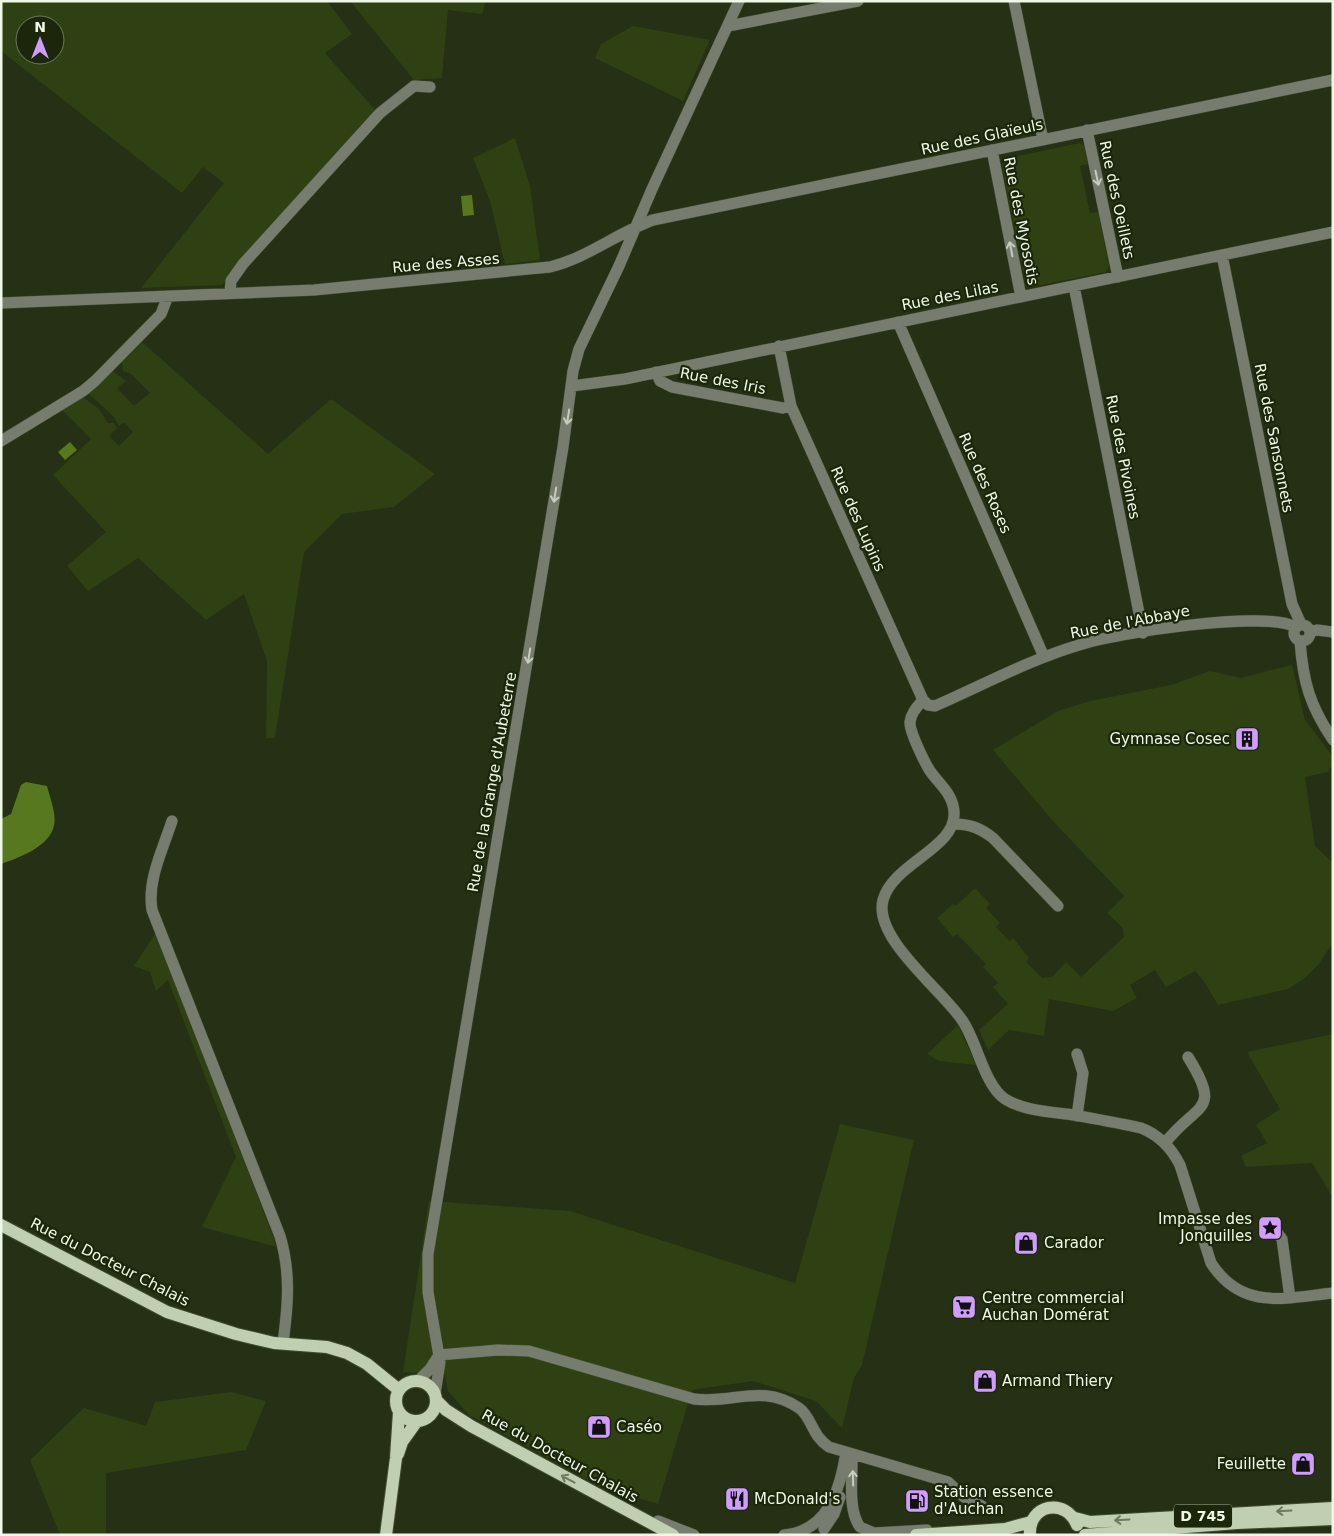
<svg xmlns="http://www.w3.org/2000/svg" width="1334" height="1536" font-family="'DejaVu Sans',sans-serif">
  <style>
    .green { fill: #2f4112; fill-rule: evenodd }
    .water { fill: #58781f }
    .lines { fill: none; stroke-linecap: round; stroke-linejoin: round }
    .minor-casing { stroke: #414c31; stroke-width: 12 }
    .major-casing { stroke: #414c31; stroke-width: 14 }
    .minor { stroke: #767c6e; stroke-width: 11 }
    .major { stroke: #c0ceb1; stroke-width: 12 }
    .oneway { stroke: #c5cdbc }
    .oneway2 { stroke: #6e7a5e }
    .labels { text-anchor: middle; stroke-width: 4.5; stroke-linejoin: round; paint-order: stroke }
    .shield { fill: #1b260a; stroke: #afb9a4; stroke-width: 1 }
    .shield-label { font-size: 14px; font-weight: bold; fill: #eff8e6 }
    .street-label { font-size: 15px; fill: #eff8e6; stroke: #1b260a }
    .poi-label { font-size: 15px; fill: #eff8e6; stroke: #1b260a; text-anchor: start }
  </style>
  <rect width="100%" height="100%" fill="#253014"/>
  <!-- green -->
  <path class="green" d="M1,1H327L352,34L325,53L376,111L222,285L141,288L224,183L203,167L182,193L1,51ZM25,25H55V55H25Z
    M350,1H486L482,14L448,10L442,78L414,80Z
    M633,26L710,40L683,101L595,58L601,44Z
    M515,138L530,186L540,260L505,264L490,201L473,158Z
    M1080,143L1084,146L1088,164L1080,166L1090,213L1098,212L1109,266L1106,272L1031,287L1026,284L1002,166L1007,158Z
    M142,342L268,454L331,399L435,474L394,507L342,514L304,552L275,738H266L267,661L244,594L206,620L138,558L88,591L67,566L106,532L53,475L91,439L62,410L83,397L99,409L108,423H114L117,428L109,436L119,446L133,432L124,422L119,426L114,417L88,393L113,371L126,381L117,388L134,406L150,393L131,374L123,371L122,362Z
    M1292,665L1305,720L1331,754L1332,765L1328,772L1305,777L1315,846L1333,863V943L1318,965L1305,978L1288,989L1218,1005L1204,981L1195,971L1166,987L1155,970L1130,985L1137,998L1113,1011L1049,999L1044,1036L1009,1030L988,1050L979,1030L1008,1004L993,987L998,983L983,967L986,964L957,934L953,937L937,918L953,904L956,906L975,888L990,904L986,908L1000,923L996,927L1009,941L1013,938L1029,958L1026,962L1042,978L1052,977L1066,962L1081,977L1124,937L1123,928L1107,913L1124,896L1052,820L993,750L1058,711L1090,701L1171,685L1210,671L1241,678Z
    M157,931L277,1247L202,1227L236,1157L168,980L156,991L150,972L134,966Z
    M958,1025L976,1065L939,1061L927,1054Z
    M1333,1034V1198L1312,1163L1246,1167L1241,1156L1267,1143L1256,1125L1280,1109L1247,1052Z
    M840,1124L914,1140L862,1365L854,1378L842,1428L816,1401L753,1381L692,1390L658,1504L601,1487L469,1415L448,1391L445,1375L403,1372L429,1201L570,1211L795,1283Z
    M231,1392L266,1401L246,1450L106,1473V1535H60L30,1460L84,1408L146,1426L155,1402Z"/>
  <!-- water -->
  <path class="water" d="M472,195L474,215L463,216L461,196Z
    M70,442L77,450L65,460L58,452Z
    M26,782L47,786C50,799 58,816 53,829C46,848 18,858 1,864V819L11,814L21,785Z"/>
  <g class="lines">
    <defs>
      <path id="minor" d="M1014,1L1043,140
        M728,26L858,1
        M1087,130L1118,277
        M992,150L1021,297
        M1222,255L1292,604L1301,624
        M1074,286L1143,633
        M230,293L231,281L243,264L380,113L414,86L430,87
        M1,303L314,290L550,267C587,258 617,233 653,220L1333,80
        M898,322L1044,657
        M779,346L791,406L923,700L928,705L935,706C983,685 1029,660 1079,645C1113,633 1267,610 1295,627
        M656,372L660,381L672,387L783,408L791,406
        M572,386L625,379L1333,232
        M1,441L83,391L95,381L161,314L168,296
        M1294 633a8 8 0 1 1 16 0a8 8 0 1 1-16 0Z
        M1310,632L1317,630L1333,632
        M1300,641C1303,682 1310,706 1333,740
        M923,700C917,707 911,713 910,722C909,731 925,763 930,771C940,785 953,794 954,812C957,848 893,863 883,900C873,938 942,990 962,1020C977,1041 984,1085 1005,1099C1024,1111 1051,1112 1074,1115C1096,1119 1119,1123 1141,1128C1159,1135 1171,1147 1180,1165L1211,1263C1242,1311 1285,1298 1333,1293
        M172,821C163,849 147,880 152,910L280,1236C291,1273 288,1305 283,1343
        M954,824C970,824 980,828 993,838L1058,906
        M1077,1054L1083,1073L1077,1116
        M1165,1143C1197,1102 1223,1113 1188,1057
        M1272,1226L1282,1239L1290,1298
        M439,1355L498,1350L529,1351L694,1399C734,1404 762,1383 799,1408C812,1417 811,1435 829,1447L948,1482L964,1497L982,1506
        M418,1381L430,1369L439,1355
        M435,1394L440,1362L428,1292V1254L563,447L573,371L579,349L619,266L652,189L739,1
        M852,1454C853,1476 847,1509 860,1527L874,1533L927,1530
        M658,1521L694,1535
        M824,1529L834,1514L840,1497
        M784,1535C828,1531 840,1490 846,1452"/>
      <path id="major" d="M1,1225L167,1312L236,1334L274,1343L327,1347L347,1353L367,1364L399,1390
        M396 1401a20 20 0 1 1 40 0a20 20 0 1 1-40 0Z
        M436,1400L446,1410L471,1426L673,1535
        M398,1454L402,1442L417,1421
        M1075,1518L1090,1522L1333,1508
        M386,1535L396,1458L399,1412
        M916,1535L1005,1529L1031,1522
        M1030,1535C1028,1504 1066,1497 1077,1525
        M1085,1535L1237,1523L1333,1519"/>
    </defs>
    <!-- minor casing -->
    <use href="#minor" class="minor-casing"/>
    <!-- major casing -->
    <use href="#major" class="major-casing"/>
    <!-- minor -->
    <use href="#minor" class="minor"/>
    <!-- major -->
    <use href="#major" class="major"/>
  </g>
  <!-- one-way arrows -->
  <defs><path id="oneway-shaft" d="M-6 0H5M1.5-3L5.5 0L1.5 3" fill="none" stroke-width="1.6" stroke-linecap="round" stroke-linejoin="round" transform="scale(1.25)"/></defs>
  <g class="oneway">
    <use href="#oneway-shaft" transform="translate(1097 178) rotate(78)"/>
    <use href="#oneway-shaft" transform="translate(1011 249) rotate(-101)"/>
    <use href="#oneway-shaft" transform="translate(568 417) rotate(99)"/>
    <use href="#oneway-shaft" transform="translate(555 495) rotate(99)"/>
    <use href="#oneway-shaft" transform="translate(529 656) rotate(99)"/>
    <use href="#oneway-shaft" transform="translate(853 1478) rotate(-91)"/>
  </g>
  <g class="oneway2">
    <use href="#oneway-shaft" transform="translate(568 1479) rotate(-152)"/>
    <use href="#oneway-shaft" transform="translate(1284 1511) rotate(177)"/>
    <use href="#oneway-shaft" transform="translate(1122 1520) rotate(177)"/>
  </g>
  <!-- icons -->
  <defs>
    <symbol id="building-square" viewBox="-11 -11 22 22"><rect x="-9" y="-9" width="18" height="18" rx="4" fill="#d09dfe" stroke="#1b260a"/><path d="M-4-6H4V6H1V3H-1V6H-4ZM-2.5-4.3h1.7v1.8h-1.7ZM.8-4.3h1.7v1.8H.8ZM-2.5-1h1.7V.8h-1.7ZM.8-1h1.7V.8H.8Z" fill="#111"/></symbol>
    <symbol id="sight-square" viewBox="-11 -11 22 22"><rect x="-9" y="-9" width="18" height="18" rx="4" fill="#d09dfe" stroke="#1b260a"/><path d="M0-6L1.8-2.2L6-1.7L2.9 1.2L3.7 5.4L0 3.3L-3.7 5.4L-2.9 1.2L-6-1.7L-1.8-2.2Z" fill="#111"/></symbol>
    <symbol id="shop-square" viewBox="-11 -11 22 22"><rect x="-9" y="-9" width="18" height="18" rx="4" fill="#d09dfe" stroke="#1b260a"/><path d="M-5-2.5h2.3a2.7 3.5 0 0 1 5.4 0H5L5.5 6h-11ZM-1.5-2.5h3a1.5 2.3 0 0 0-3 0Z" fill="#111"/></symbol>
    <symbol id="supermarket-square" viewBox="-11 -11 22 22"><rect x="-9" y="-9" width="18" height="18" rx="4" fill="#d09dfe" stroke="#1b260a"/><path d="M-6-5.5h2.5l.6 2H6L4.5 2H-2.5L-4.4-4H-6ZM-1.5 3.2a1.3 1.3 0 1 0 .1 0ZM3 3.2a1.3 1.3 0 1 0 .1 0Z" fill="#111"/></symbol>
    <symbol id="restaurant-square" viewBox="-11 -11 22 22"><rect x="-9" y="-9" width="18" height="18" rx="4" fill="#d09dfe" stroke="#1b260a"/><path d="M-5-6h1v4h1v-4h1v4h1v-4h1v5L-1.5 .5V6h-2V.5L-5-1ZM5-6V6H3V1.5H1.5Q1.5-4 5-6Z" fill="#111"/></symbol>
    <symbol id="fuel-square" viewBox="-11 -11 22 22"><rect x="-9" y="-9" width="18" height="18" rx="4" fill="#d09dfe" stroke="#1b260a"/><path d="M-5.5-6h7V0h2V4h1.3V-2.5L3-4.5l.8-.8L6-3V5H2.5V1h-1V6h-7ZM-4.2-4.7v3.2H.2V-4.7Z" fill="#111"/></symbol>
  </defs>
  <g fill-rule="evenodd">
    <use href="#building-square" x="1233" y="725" width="28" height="28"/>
    <use href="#sight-square" x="1256" y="1214" width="28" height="28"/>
    <use href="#shop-square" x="1012" y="1229" width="28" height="28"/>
    <use href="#supermarket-square" x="950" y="1293" width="28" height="28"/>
    <use href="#shop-square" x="971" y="1367" width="28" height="28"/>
    <use href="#shop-square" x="585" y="1413" width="28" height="28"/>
    <use href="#shop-square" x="1289" y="1450" width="28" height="28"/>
    <use href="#restaurant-square" x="723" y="1485" width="28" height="28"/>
    <use href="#fuel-square" x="903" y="1487" width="28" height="28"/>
  </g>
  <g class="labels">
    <!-- shield labels -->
    <rect class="shield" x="1174" y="1504.5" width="58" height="23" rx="4"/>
    <g class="shield-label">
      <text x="1203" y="1521">D 745</text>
    </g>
    <!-- street labels -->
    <g class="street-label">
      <text transform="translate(982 137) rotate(-12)" y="5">Rue des Glaïeuls</text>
      <text transform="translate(1117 200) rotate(78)" y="5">Rue des Oeillets</text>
      <text transform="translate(1021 221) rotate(79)" y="5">Rue des Myosotis</text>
      <text transform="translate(446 263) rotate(-5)" y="5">Rue des Asses</text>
      <text transform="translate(950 296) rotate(-11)" y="5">Rue des Lilas</text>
      <text transform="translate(723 381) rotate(11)" y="5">Rue des Iris</text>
      <text transform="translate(1274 438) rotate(79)" y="5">Rue des Sansonnets</text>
      <text transform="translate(1123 457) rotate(79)" y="5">Rue des Pivoines</text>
      <text transform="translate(985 483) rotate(66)" y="5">Rue des Roses</text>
      <text transform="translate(858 519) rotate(66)" y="5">Rue des Lupins</text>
      <text transform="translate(1130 622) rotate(-11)" y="5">Rue de l'Abbaye</text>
      <text transform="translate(492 782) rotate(-80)" y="5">Rue de la Grange d'Aubeterre</text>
      <text transform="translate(110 1262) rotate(27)" y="5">Rue du Docteur Chalais</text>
      <text transform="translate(560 1456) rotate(29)" y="5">Rue du Docteur Chalais</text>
    </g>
    <!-- poi labels -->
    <g class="poi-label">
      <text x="1230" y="744" text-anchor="end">Gymnase Cosec</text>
      <text x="1252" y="1224" text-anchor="end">Impasse des<tspan x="1252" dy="17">Jonquilles</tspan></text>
      <text x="1044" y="1248">Carador</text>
      <text x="982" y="1303">Centre commercial<tspan x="982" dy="17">Auchan Domérat</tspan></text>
      <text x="1002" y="1386">Armand Thiery</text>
      <text x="616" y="1432">Caséo</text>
      <text x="1286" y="1469" text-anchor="end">Feuillette</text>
      <text x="934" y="1497">Station essence<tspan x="934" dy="17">d'Auchan</tspan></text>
      <text x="754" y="1504">McDonald's</text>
    </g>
  </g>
  <!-- border -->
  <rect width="1334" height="1536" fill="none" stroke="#eff8e6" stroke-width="5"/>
  <!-- north arrow -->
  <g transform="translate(40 40)"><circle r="24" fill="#1b260a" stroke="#707a62"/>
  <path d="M0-4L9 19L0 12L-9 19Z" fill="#d09dfe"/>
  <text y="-8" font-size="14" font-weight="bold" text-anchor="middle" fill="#eff8e6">N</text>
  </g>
</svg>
